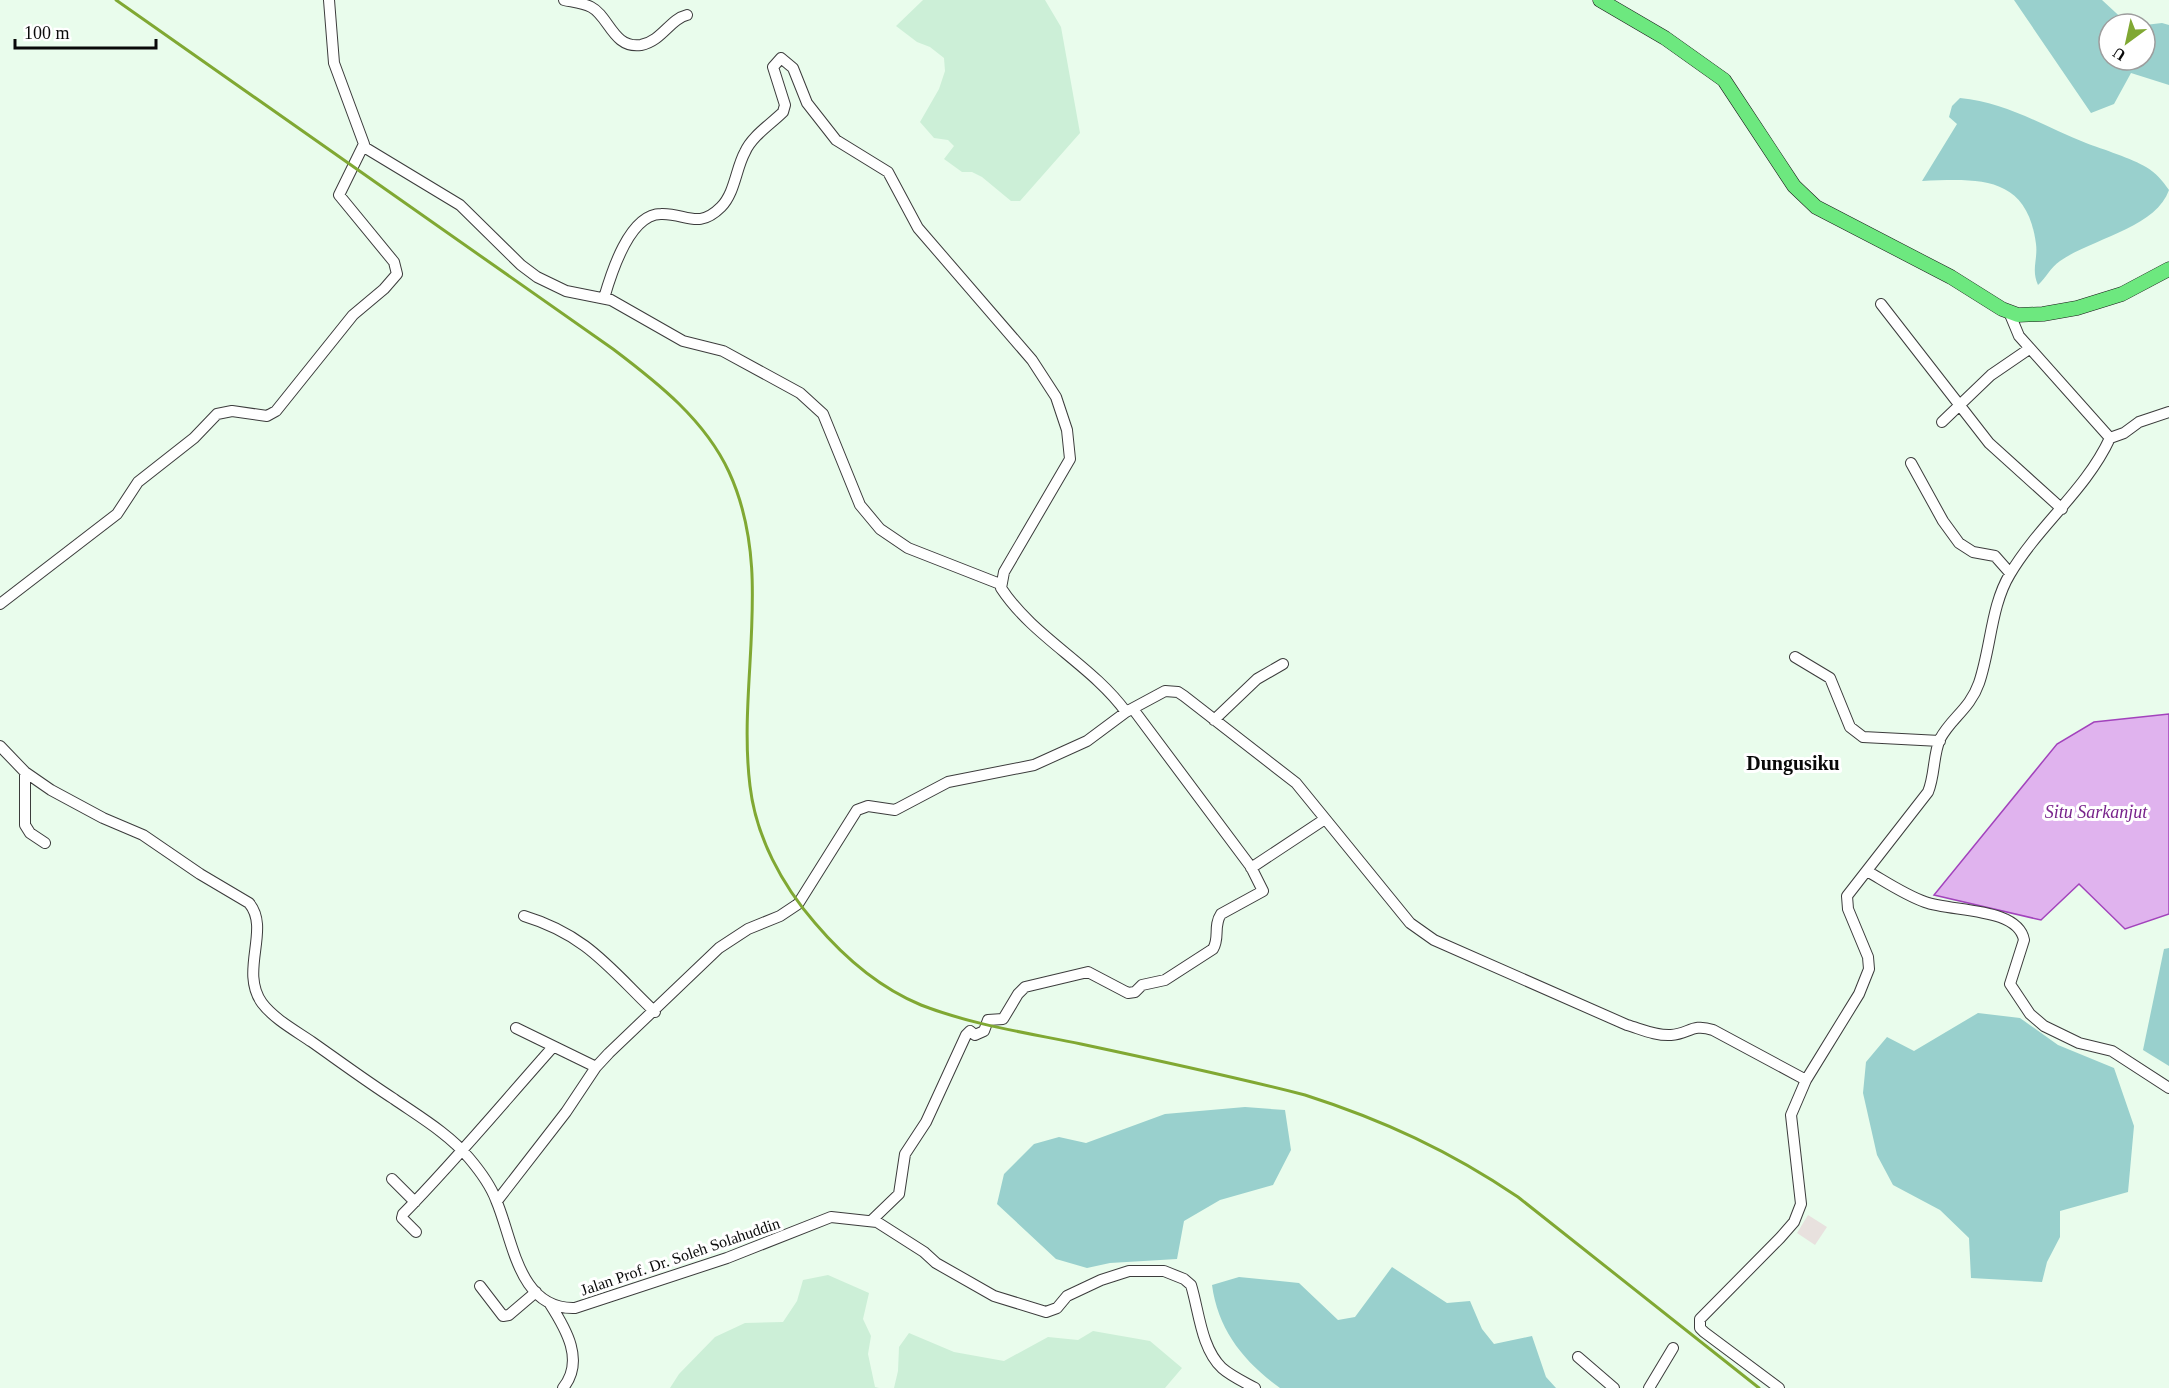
<svg xmlns="http://www.w3.org/2000/svg" width="2169" height="1388" font-family="'Times New Roman',serif">
  <style>
    .industrial { fill: #e8e1de }
    .farmland { fill: #ccefd7 }
    .forest { fill: #99d0cd }
    .water { fill: #e0b3ee; stroke: #a243bc; stroke-width: 1.5 }
    .lines { fill: none; stroke-linecap: round; stroke-linejoin: round }
    .minor-casing { stroke: #3c3c3c; stroke-width: 12 }
    .major-casing { stroke: #1a1a1a; stroke-width: 15 }
    .minor { stroke: #fff; stroke-width: 10 }
    .major { stroke: #6de87f; stroke-width: 14 }
    .rail { stroke: #80a833; stroke-width: 3 }
    .labels { text-anchor: middle; stroke-width: 6; stroke-linejoin: round; paint-order: stroke }
    .street-label { font-size: 16px; fill: #090909; stroke: #fff }
    .water-label { font-size: 18px; font-style: italic; fill: #78238b; stroke: #fff }
    .quarter-label { font-size: 20px; font-weight: bold; fill: #090909; stroke: #fff }
  </style>
  <rect width="100%" height="100%" fill="#e9fcec"/>
  <!-- industrial -->
  <path class="industrial" d="M1808,1215L1827,1227L1815,1245L1797,1233Z"/>
  <!-- farmland -->
  <path class="farmland" d="M923,0H1045L1061,27L1080,133L1020,201H1011L982,177L972,172H962L944,159L954,146L948,140L934,138L920,122L939,89L945,71L944,58L930,47L917,42L896,26Z
    M828,1275L869,1293L863,1319L871,1336L868,1354L875,1387L879,1388H670L679,1374L715,1337L745,1323L783,1322L797,1301L803,1280Z
    M1093,1331L1150,1341L1182,1368L1165,1388H894L898,1371L899,1347L909,1333L954,1352L1004,1361L1048,1337L1078,1340Z"/>
  <!-- forest -->
  <path class="forest" d="M2014,0H2102L2128,24H2109V60H2145V25L2162,23L2169,25V85L2131,73L2114,104L2091,113Z
    M1960,98C2006,102 2043,126 2086,143C2102,149 2133,159 2146,167C2156,173 2162,180 2169,190C2156,228 2091,239 2060,261C2050,268 2046,278 2038,285C2031,270 2038,259 2036,244C2027,174 1977,179 1922,181L1957,124L1949,117L1952,106Z
    M2169,948V1066L2143,1050L2164,949Z
    M1978,1013L2020,1018L2058,1045L2114,1068L2134,1126L2128,1192L2060,1211V1237L2047,1262L2042,1282L1971,1278L1969,1238L1940,1210L1893,1185L1877,1155L1863,1093L1866,1062L1887,1037L1914,1051Z
    M1245,1107L1285,1110L1291,1150L1273,1185L1220,1200L1184,1221L1177,1259L1110,1263L1087,1268L1056,1259L997,1204L1004,1174L1034,1144L1059,1137L1086,1143L1165,1114Z
    M1392,1267L1447,1303L1470,1301L1482,1329L1494,1344L1532,1336L1546,1377L1556,1388H1280C1244,1362 1218,1330 1212,1285L1239,1277L1299,1283L1338,1320L1355,1317Z"/>
  <!-- water -->
  <path class="water" d="M2169,714V914L2125,929L2079,884L2041,920L1934,895L2057,744L2094,722Z"/>
  <g class="lines">
    <defs>
      <path id="minor" d="M564,0C573,2 583,3 591,7C609,16 613,49 641,45C662,41 670,19 687,15
        M364,147L460,205L521,265L537,277L566,291L611,300L683,341L723,351L800,393L823,414L860,505L880,529L908,548L1000,584
        M604,298C611,274 629,214 661,214C686,213 698,230 721,207C735,193 736,168 745,152C752,136 771,124 783,112L785,105L773,67L781,58L793,68L807,103L836,140L888,172L918,228L1032,360L1056,397L1067,430L1070,459L1004,572L1001,588C1033,637 1092,665 1126,712
        M1881,304L1989,443L2062,509
        M1942,422L1991,375L2029,349
        M2110,438L2124,433L2139,422L2169,412
        M1911,463L1943,521L1959,543L1973,552L1995,556L2010,573
        M0,604L117,514L138,482L194,438L217,414L232,411L267,416L276,411L353,315L384,289L397,274L394,262L339,195L364,144L334,63L329,0
        M1795,657L1830,678L1850,727L1863,737L1940,741
        M1214,720L1257,679L1283,664
        M0,746L25,772L51,790L103,818L143,835L200,874L249,903C271,929 239,971 262,1003C274,1019 296,1031 312,1042C339,1061 366,1081 394,1099C420,1117 449,1134 469,1158C480,1171 490,1184 496,1200C513,1239 518,1310 575,1308L727,1258L831,1217L877,1222L924,1252L936,1263L994,1296L1046,1312L1057,1308L1067,1296L1101,1280L1129,1271H1164L1184,1279L1191,1285C1199,1311 1201,1348 1222,1368C1231,1376 1244,1382 1255,1388
        M25,772V825L30,833L45,843
        M1251,868L1325,819
        M1867,871C1886,882 1905,895 1925,902C1952,912 2018,907 2024,940L2010,984L2030,1014L2044,1026L2079,1043L2112,1051L2169,1088
        M524,916C587,935 610,969 655,1012
        M516,1028L596,1067
        M392,1179L415,1202
        M497,1201L566,1112L596,1067L609,1053L719,948L748,929L780,916L798,904L857,810L868,806L895,810L948,782L1034,765L1087,741L1126,712L1165,691L1178,692L1184,696L1296,783L1410,923L1434,940L1627,1025C1641,1029 1656,1036 1671,1035C1689,1034 1692,1023 1713,1030L1806,1080
        M871,1221L899,1194L905,1154L926,1122L966,1035L970,1031L975,1035L984,1031L988,1020L1003,1019L1018,994L1025,987L1088,972L1128,993L1135,992L1142,985L1165,980L1213,949C1220,938 1213,926 1221,914L1263,891L1251,867L1133,709
        M416,1232L402,1218L403,1214C455,1161 503,1103 552,1048
        M480,1286L503,1316L509,1315L536,1292
        M550,1304C566,1329 585,1361 563,1388
        M1578,1357L1614,1388
        M1649,1388L1673,1348
        M1779,1388L1704,1332L1700,1328V1319L1780,1238L1794,1222L1801,1204L1791,1115L1806,1080L1859,994L1869,969L1868,957L1848,909L1847,896L1928,792C1935,775 1933,755 1940,739C1951,718 1970,709 1979,683C1991,648 1991,605 2010,574C2039,525 2086,490 2110,438L2019,336L2009,312"/>
      <path id="major" d="M1600,0L1665,38L1724,80L1794,186L1816,207L1951,277L2002,309L2018,315L2043,314L2077,308L2122,294L2169,269"/>
    </defs>
    <!-- minor casing -->
    <use href="#minor" class="minor-casing"/>
    <!-- major casing -->
    <use href="#major" class="major-casing"/>
    <!-- minor -->
    <use href="#minor" class="minor"/>
    <!-- major -->
    <use href="#major" class="major"/>
    <!-- rail -->
    <path class="rail" d="M116,0L613,349C658,383 705,420 729,472C775,572 737,681 750,786C756,837 782,885 815,923C843,956 880,988 921,1005C972,1025 1028,1033 1081,1044C1156,1060 1231,1076 1305,1095C1383,1120 1450,1151 1518,1197L1759,1388"/>
  </g>
  <g class="labels">
    <!-- street labels -->
    <g class="street-label">
      <text transform="translate(680 1256) rotate(-19)" y="6">Jalan Prof. Dr. Soleh Solahuddin</text>
    </g>
    <!-- water labels -->
    <g class="water-label">
      <text x="2096" y="818">Situ Sarkanjut</text>
    </g>
    <!-- quarter labels -->
    <g class="quarter-label">
      <text x="1793" y="770">Dungusiku</text>
    </g>
  </g>
  <!-- north arrow -->
  <g transform="translate(2127 42) rotate(213)"><circle r="28" fill="#ffffff" stroke="#9d9d9d" stroke-width="1.5"/>
  <path d="M0-4.5L10 22L0 15L-10 22Z" fill="#80a833"/>
  <text y="-9" font-size="16" font-weight="bold" text-anchor="middle" fill="#090909">U</text>
  </g>
  <!-- scale -->
  <path d="M15 39v9h141v-9" fill="none" stroke="#090909" stroke-width="3"/>
  <text x="24" y="39" font-size="18" fill="#090909" stroke="#ffffff" stroke-width="4.5" paint-order="stroke">100 m</text>
</svg>
